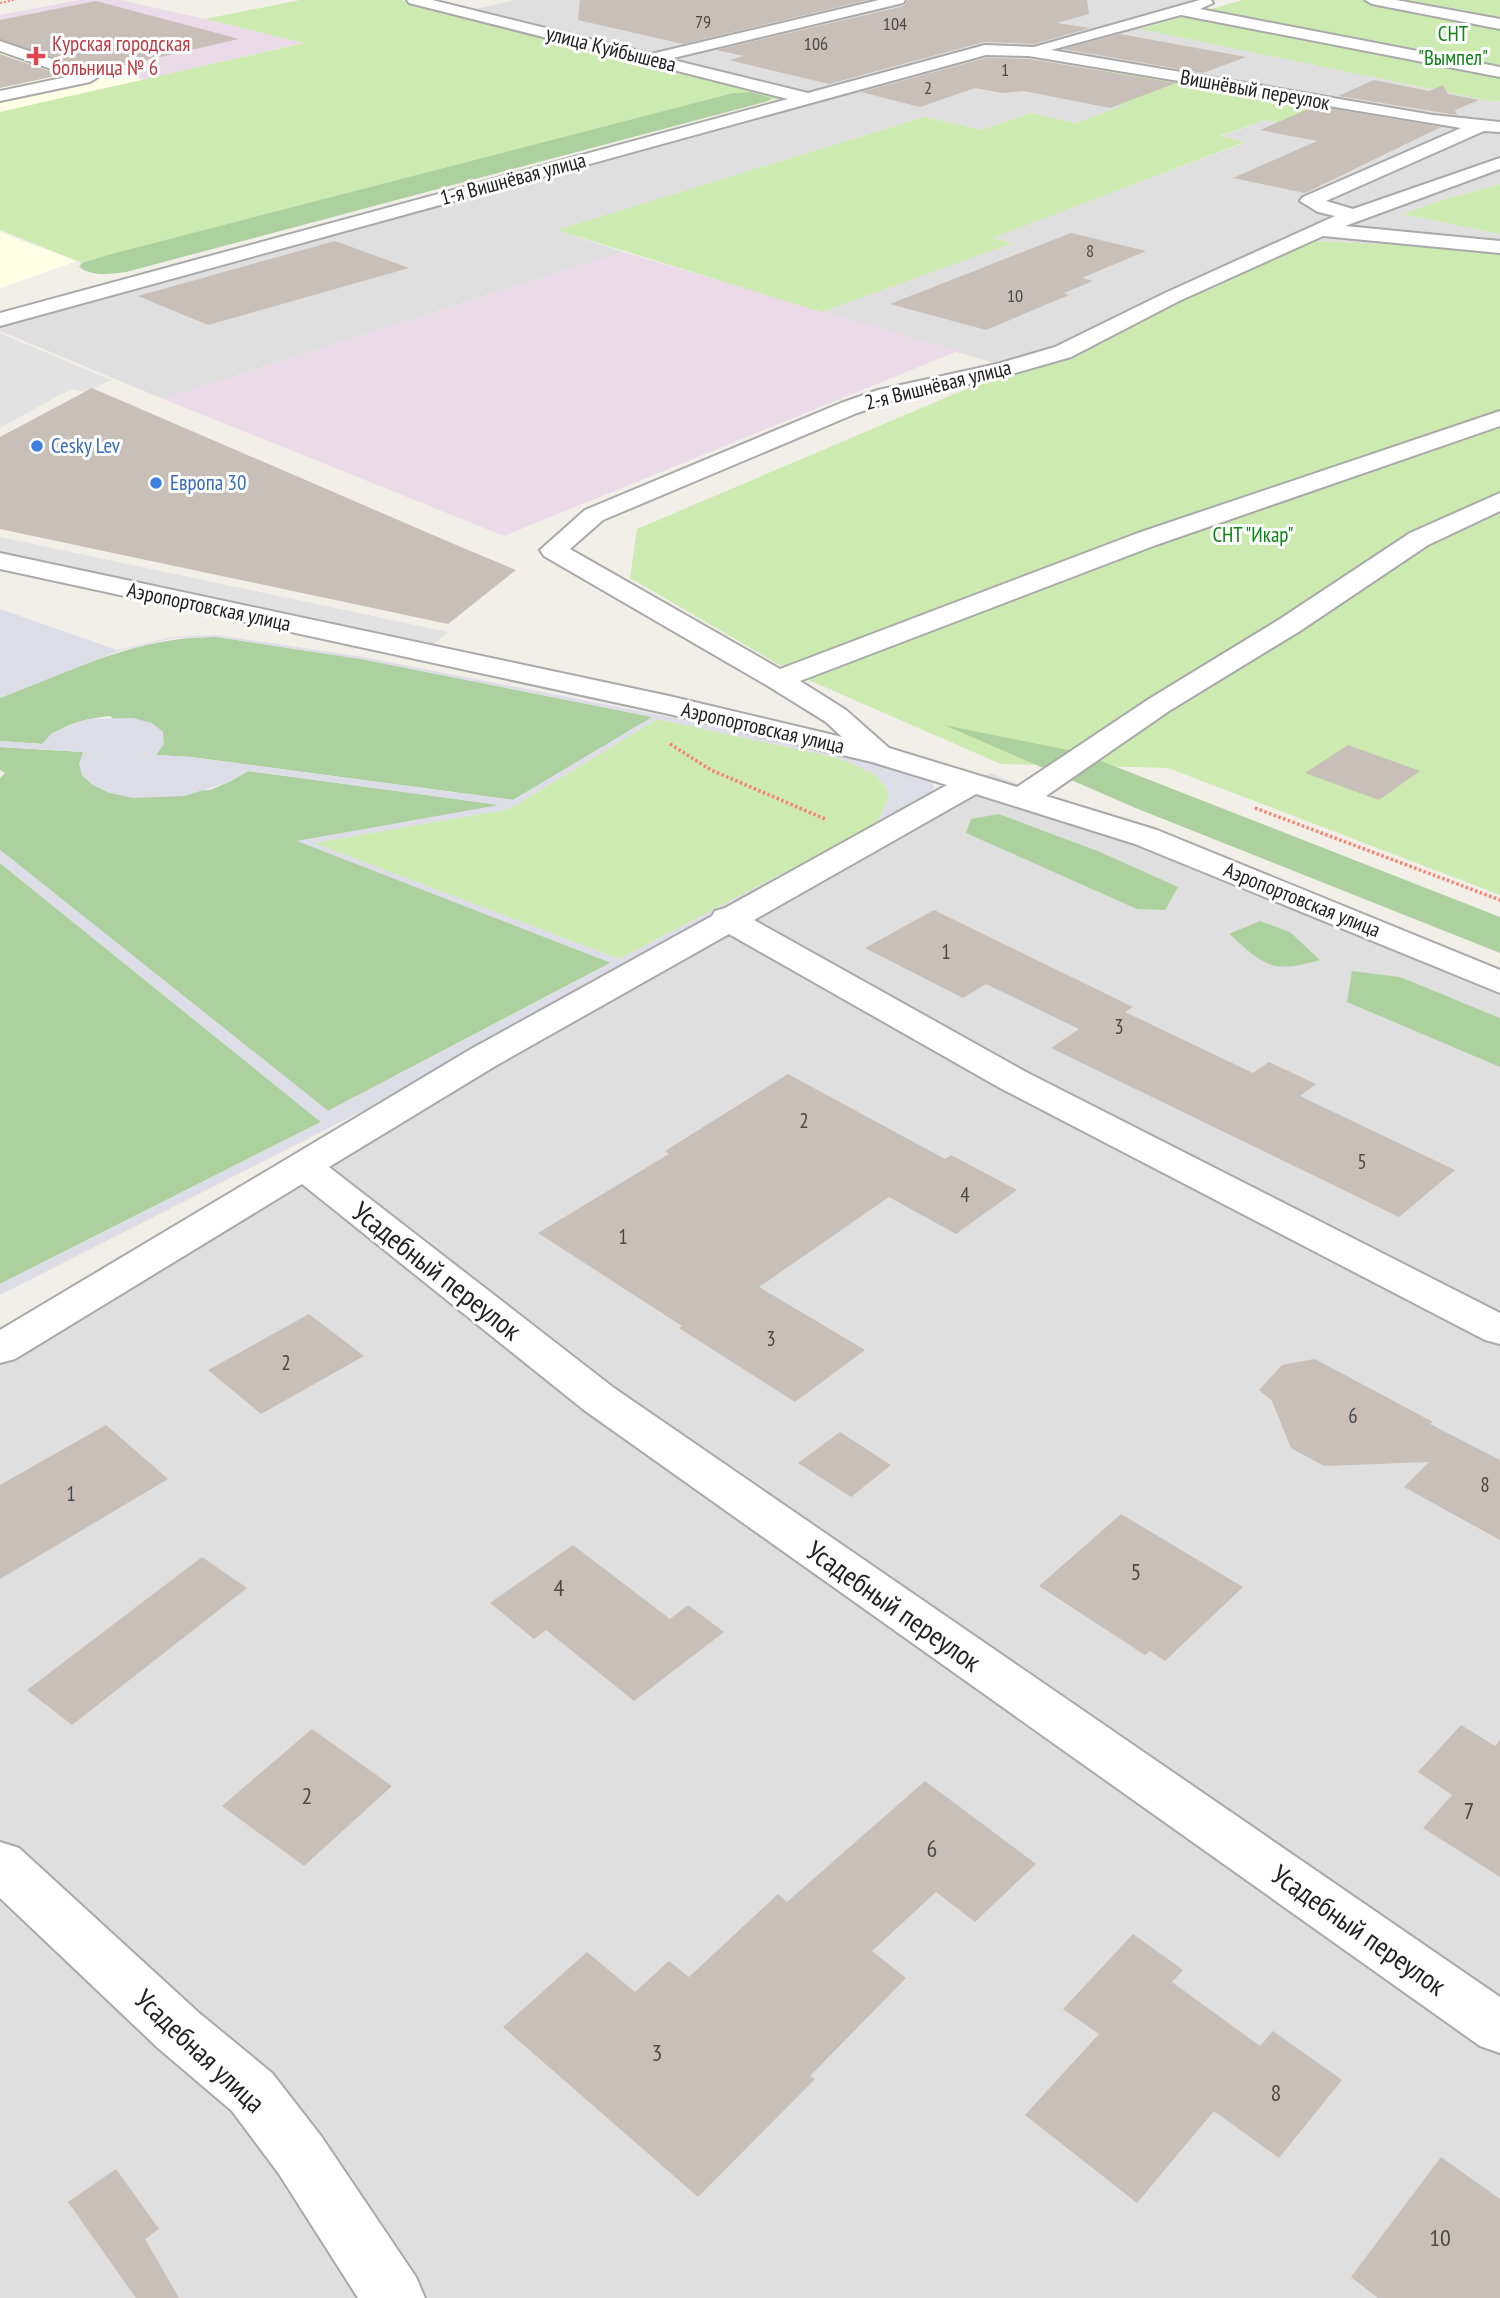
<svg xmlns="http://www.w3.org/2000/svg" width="1500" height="2298" font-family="'PT Sans Narrow',sans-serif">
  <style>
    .residential { fill: #e0dfdf }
    .industrial { fill: #ebdbe8 }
    .education { fill: #ffffe5 }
    .grass { fill: #cdebb0 }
    .forest { fill: #add19e }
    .parking { fill: #e2e2e2 }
    .plaza { fill: #dddde8; fill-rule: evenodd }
    .building { fill: #c7bfb8 }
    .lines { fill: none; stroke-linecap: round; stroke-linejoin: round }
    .minor-casing { stroke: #a9a9a9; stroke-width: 4 }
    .path-far1 { stroke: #fa8072; stroke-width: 2; stroke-dasharray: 2 2; stroke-linecap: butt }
    .path { stroke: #fa8072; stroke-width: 3.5; stroke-dasharray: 2.5 2.5; stroke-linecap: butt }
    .minor { fill: #fff; fill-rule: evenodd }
    .health-dot { fill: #e0444e; stroke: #fff; stroke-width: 2.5 }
    .shop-dot { fill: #3f7fe0; stroke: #fff; stroke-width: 2.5 }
    .labels { text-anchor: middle; stroke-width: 6; stroke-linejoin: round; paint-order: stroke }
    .far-number-label { font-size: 18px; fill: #4b4948 }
    .far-park-label { font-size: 21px; fill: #0c8416; stroke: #fff }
    .far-health-label { font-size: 21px; fill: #be3a42; stroke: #fff; text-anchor: start }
    .far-street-label { font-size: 21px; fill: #222; stroke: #fff }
    .far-shop-label { font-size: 21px; fill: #366cbe; stroke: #fff; text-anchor: start }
    .number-label { font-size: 21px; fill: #4b4948 }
    .near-number-label { font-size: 24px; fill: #4b4948 }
    .near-street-label { font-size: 28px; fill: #222; stroke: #fff }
  </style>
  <rect width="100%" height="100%" fill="#f2efe9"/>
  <!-- residential -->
  <path class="residential" d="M515,0H1206L1119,24L1495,102L1500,100V184L1439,201L1404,214L1500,234V253L1011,368L821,312L1011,243L990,238L1244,143L1219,137L1265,120L1301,126L1341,108L1126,105L1076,123L1031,113L981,130L924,117L558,230L623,252L163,399L0,331V319L795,96L459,13Z
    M990,773L1500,978V2298H0V1327Z"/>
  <!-- industrial -->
  <path class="industrial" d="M79,0H121L306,42L144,80L0,31V15Z
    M623,252L958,351L504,536L163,399Z"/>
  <!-- education -->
  <path class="education" d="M0,31L144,80L0,112Z
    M0,232L14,238L77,261L0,288Z"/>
  <!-- grass -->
  <path class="grass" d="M300,0H401L787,96L765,102L771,98L751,92L733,93L111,254L82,263L0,230V112L304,43L205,19Z
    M1243,0H1500V100L1495,102L1140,29Z
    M1106,70L1343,109L1301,126L1265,120L1220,136L1245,142L992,238L1013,243L821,312L557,230L924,117L981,130L1031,113L1076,123L1125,105L1050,91Z
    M1500,184V234L1403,214L1439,201Z
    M1314,241L1443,247L1500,253V895L1168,768L1001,764L797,675L630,578L637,529Z
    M657,719L839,758L874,774L885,785L889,797L878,821L860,833L619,959L312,843L509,809Z"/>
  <!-- forest -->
  <path class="forest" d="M751,92L772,98L765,102L126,272C110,274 93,277 79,267L82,263L111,254L733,93Z
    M217,637L361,659L653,717L513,800L191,757L155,755L110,716C84,719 61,724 42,744L0,741V698C71,670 139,636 217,637Z
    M944,725L1078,752L1500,917V953L1138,809Z
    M0,747L83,752L82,775L93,785L110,793L210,790L231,781L248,771L502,805L299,841L612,962L328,1111L0,850V778L5,773L0,770Z
    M999,814L1100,852L1178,887L1165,910L1137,909L966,833L971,819Z
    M0,863L321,1122L0,1284Z
    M1260,921L1290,932L1320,960C1271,974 1265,966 1229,934Z
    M1352,971L1400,977L1500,1018V1067L1347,1002Z"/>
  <!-- parking -->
  <path class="parking" d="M0,333L111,380L85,392L71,389L0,428Z
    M0,537L448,632L434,644L0,552Z"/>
  <!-- plaza -->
  <path class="plaza" d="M0,609L117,650L173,637L217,635L363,657L849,752L930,778L934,787L930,795L888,824L376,1104L0,1295V1284L321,1122L0,863V850L328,1111L611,963L297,841L499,805L248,771L231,781L185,796L133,798L110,793L93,785L82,775L79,764L83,752L0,747V741L42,744L52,733L88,719L133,718L152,723L163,732L164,744L156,755L191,757L513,800L652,717L361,659L217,637L174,638L119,651L0,698ZM657,719L839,758L874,774L885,785L889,797L878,821L860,833L619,959L314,843L509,809Z"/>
  <!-- building -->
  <path class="building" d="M580,0H868L683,44L578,20Z
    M908,0H1087L1089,14L1057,23L1090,28L1034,44L984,42L829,84L729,60L744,56L716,50L904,6Z
    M96,1L239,39L125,65L118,63L89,69L0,39V20Z
    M1120,34L1246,57L1203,73L1063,49Z
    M0,54L61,75L0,88Z
    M986,58L1029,59L1176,83L1110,108L1024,91L1003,93L975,88L920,107L861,92Z
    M1374,80L1429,91L1443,85L1448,94L1479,100L1455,110L1457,115L1338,96Z
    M1315,106L1441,127L1305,193L1233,178L1317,141L1260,130Z
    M1071,233L1146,251L1082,278L1093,281L1064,293L1069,295L986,330L890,304Z
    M335,241L409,268L208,325L138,296Z
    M92,388L454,544L516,570L448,624L0,529V437Z
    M1348,745L1420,771L1379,800L1305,773Z
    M934,910L1133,1007L1125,1012L1253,1073L1269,1062L1316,1084L1300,1096L1455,1170L1399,1217L1051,1048L1079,1029L986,984L963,998L865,948Z
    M788,1074L945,1159L951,1155L1017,1190L956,1234L889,1197L759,1287L865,1350L795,1402L679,1328L682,1326L538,1233L669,1154L665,1151Z
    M309,1314L364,1356L261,1414L208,1370Z
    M1315,1359L1433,1422L1430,1424L1500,1460V1540L1404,1487L1429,1462L1324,1466L1291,1448L1272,1401L1259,1390L1282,1365Z
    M106,1425L168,1479L0,1579V1485Z
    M840,1432L891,1465L851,1497L798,1463Z
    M1121,1514L1243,1587L1165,1661L1150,1651L1145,1655L1039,1586Z
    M573,1545L670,1619L688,1605L724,1632L634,1701L546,1630L534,1639L490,1603Z
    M202,1557L247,1588L72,1725L27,1690Z
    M1461,1725L1495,1746L1500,1740V1877L1423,1828L1452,1795L1418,1772Z
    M312,1729L392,1786L304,1866L222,1806Z
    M925,1781L1036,1864L975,1922L936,1892L872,1951L906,1978L810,2076L815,2079L698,2197L503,2027L587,1952L635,1992L669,1961L689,1977L778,1894L787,1902Z
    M1133,1934L1183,1970L1172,1982L1260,2046L1273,2031L1342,2080L1279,2158L1214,2111L1137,2203L1025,2115L1099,2034L1063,2009Z
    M1441,2157L1500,2199V2298H1378L1351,2277Z
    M116,2169L159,2229L145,2239L179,2298H136L68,2202Z"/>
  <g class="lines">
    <defs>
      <path id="minor" d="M407,0H432L651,54L879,0H905L903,3L669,59L808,93L985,45L1034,47L1200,0H1211L1213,3L1200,9L1500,67V77L1181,15L1051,50L1433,115L1500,122V132L1484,131L1326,201L1353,209L1500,158V169L1345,226L1500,241V253L1323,236L1179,301L1071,357L1001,377L892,401L857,413L603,520L570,549L780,669L1138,533L1500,411V426L1156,545L800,681L846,710L889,748L1017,787L1149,699L1280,619L1410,533L1500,493V511L1428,545L1300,631L1169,711L1046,796L1157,830L1500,970V993L1135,844L976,794L754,920L1026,1072L1500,1313V1344L1485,1340L1000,1088L729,934L497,1065L329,1167L614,1388L1500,1997V2053L1480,2046L584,1410L302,1184L15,1359L0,1363V1330L471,1049L712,916L715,911L725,908L947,785L872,762L669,714L0,569V553L669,696L842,737L826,722L768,686L544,556L540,550L585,510L841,403L878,390L997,364L1055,347L1165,293L1335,216L1318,212L1300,201L1303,197L1461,128L1029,56L986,55L0,326V313L788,99L409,3Z
        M1365,0H1396L1500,19V29L1372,4Z
        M0,41L96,74L98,77L90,82L0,101V91L71,76L0,51Z
        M0,1842L19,1848L198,2012L272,2073L321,2136L416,2277L425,2298H358L279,2174L232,2111L158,2048L0,1898Z"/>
    </defs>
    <!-- minor casing -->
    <use href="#minor" class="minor-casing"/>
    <!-- path-far1 -->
    <path class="path-far1" d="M0,3L14,0"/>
    <!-- path -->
    <path class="path" d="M670,744L711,770L825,819
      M1255,808L1500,900"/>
    <!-- minor -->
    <use href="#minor" class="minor"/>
  </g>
  <!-- markers -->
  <path class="health-dot" d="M32.5 45.5h7v7h7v7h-7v7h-7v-7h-7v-7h7z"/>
  <g class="shop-dot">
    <circle cx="37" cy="446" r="7"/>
    <circle cx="156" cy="483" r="7"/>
  </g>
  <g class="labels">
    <!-- far-number labels -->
    <g class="far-number-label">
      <text x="703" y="28">79</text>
      <text x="895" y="30">104</text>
      <text x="816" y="50">106</text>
      <text x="1005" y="76">1</text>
      <text x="928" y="94">2</text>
      <text x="1090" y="257">8</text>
      <text x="1015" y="302">10</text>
    </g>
    <!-- far-park labels -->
    <g class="far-park-label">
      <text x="1453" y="41">СНТ<tspan x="1453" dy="24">"Вымпел"</tspan></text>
      <text x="1253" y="542">СНТ "Икар"</text>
    </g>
    <!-- far-health labels -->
    <g class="far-health-label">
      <text x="52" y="51">Курская городская<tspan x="52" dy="24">больница № 6</tspan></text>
    </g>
    <!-- far-street labels -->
    <g class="far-street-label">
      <text transform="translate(611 49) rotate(14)" y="7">улица Куйбышева</text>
      <text transform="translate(1255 90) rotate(10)" y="7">Вишнёвый переулок</text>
      <text transform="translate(513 179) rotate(-15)" y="7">1-я Вишнёвая улица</text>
      <text transform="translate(938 385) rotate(-14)" y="7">2-я Вишнёвая улица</text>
      <text transform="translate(209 607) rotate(12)" y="7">Аэропортовская улица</text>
      <text transform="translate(763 728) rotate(13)" y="7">Аэропортовская улица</text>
      <text transform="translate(1302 900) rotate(22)" y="7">Аэропортовская улица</text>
    </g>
    <!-- far-shop labels -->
    <g class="far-shop-label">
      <text x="51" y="453">Cesky Lev</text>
      <text x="170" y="490">Европа 30</text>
    </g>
    <!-- number labels -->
    <g class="number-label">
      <text x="946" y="959">1</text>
      <text x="1119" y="1034">3</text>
      <text x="804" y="1128">2</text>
      <text x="1362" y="1169">5</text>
      <text x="965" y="1202">4</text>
      <text x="623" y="1244">1</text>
      <text x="771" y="1346">3</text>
      <text x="286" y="1370">2</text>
      <text x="1353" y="1423">6</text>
      <text x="1485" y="1492">8</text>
      <text x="71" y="1501">1</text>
    </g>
    <!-- near-number labels -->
    <g class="near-number-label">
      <text x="1136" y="1580">5</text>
      <text x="559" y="1596">4</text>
      <text x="307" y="1804">2</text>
      <text x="1469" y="1819">7</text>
      <text x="932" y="1857">6</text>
      <text x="657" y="2061">3</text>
      <text x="1276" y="2101">8</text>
      <text x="1440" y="2246">10</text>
    </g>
    <!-- near-street labels -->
    <g class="near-street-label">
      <text transform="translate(437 1271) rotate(38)" y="10">Усадебный переулок</text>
      <text transform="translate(894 1606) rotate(35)" y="10">Усадебный переулок</text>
      <text transform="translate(1359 1930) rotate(35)" y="10">Усадебный переулок</text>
      <text transform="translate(200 2051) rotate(43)" y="10">Усадебная улица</text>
    </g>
  </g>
</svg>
